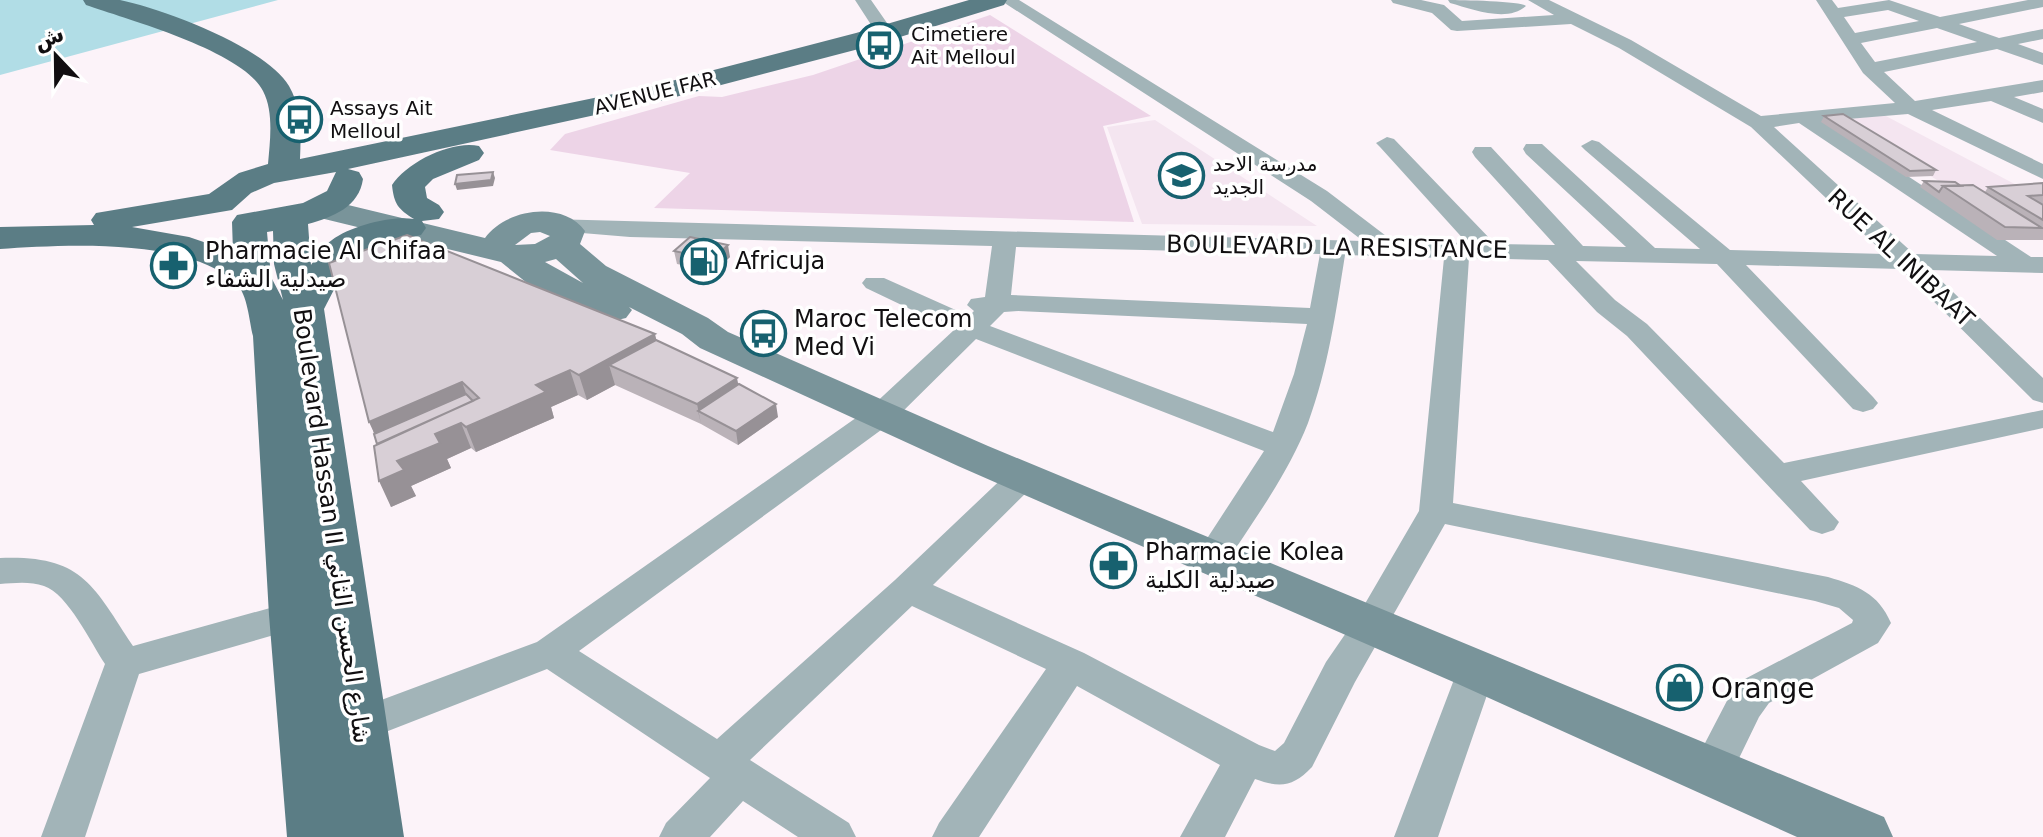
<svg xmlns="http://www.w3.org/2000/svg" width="2043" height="837" font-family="'DejaVu Sans','Noto Sans Arabic',sans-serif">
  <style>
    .built { fill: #f4e5f0 }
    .green { fill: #edd4e7 }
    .water { fill: #b1dde6 }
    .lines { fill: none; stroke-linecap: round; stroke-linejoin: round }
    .minor { fill: #a2b4b8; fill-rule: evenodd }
    .secondary { fill: #79949a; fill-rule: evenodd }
    .primary { fill: #5b7d85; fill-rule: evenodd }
    .wall { fill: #bab2b8 }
    .shaded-wall { fill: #979196 }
    .building { fill: #d8cfd6; stroke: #979196; stroke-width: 2 }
    .labels { text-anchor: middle; stroke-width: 7; stroke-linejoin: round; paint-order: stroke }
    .far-poi-label { font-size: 20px; fill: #110f11; stroke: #fff; text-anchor: start }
    .far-street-label { font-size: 20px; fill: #110f11; stroke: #fff }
    .street-label { font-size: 24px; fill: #110f11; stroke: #fff }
    .poi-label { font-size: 24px; fill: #110f11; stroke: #fff; text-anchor: start }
    .near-poi-label { font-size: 28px; fill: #110f11; stroke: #fff; text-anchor: start }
  </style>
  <rect width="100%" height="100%" fill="#fcf3f9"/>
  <!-- built -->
  <path class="built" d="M1884,115L2043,199L2034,240L1840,120Z
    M1155,120L1317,226L1142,224L1107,127Z"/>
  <!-- green -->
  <path class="green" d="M990,15L1151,116L1103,126L1134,222L654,208L690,173L550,150L565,134L699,96L722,97L813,75Z"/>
  <!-- water -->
  <path class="water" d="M0,0H278L0,75Z"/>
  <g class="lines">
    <!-- minor -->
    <path class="minor" d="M855,0H871L894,33L891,37H879Z
      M1000,0H1019L1327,191L1394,242L1467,243L1380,147L1376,143L1387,137L1394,139L1495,244L1555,245L1475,157L1472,152L1475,147H1491L1583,246L1626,247L1526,154L1523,149L1526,144H1542L1655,248L1700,249L1585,150L1581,146L1592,140L1599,142L1730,250L1885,254L1751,127L1619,48L1571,24L1457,31L1451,30L1432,13L1393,3L1391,0H1421L1444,5L1462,21L1554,15L1528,0H1549L1631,40L1761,116L1895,103L1863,73L1816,0H1832L1838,8L1889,0L1940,17L2028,0H2043V7L1959,24L1999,38L2043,29V39L2018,44L2043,53V65L1997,49L1884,72L1915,101L2043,80V92L2014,97L2043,109V123L1991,101L1932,110L2043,164V179L1908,114L1824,121L2031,257H2043V273L1930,270L2043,378V403L2033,400L1901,269L1746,265L1873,397L1878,403L1873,409L1863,412L1853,409L1717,264L1576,261L1615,300L1647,324L1784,463L2043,410V428L1801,481L1839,522L1834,530L1822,534L1810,530L1627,336L1597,312L1548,260L1469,258L1453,503L1828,577C1858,586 1878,593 1891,623L1878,643L1769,703L1759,717L1727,783L1712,788L1697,783L1691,770L1730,695L1741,681L1852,623L1853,620L1839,608L1815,601L1445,524L1355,682L1312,767C1293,787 1280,788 1255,779L1225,837H1180L1220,765L1077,686L979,837H932L939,823L1046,669L912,606L750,760L849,823L856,837H798L743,801L710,837H659L666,823L710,778L547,669L347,747L333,742L327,730L333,718L537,642L870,408L954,330L866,288L862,283L866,278H884L969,316L974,311L967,305L971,299L985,297L992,246L630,237L558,231L550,229L546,224L550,219L1363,241L1311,201ZM1888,10L1919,21L1855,33L1844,17ZM1937,28L1977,42L1875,62L1861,43ZM1799,123L1997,256L1914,254L1774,127ZM1016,247L1320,254L1310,308L1011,295ZM1345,255L1444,258L1419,511L1359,614L1326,662L1284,743L1275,751L1259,745L1084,653L933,585L1034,485L1039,477L1034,469L1023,466L1012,469L895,580L717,739L579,651L892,422L976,339L1264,451L1195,557L1200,566L1212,569L1224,566C1254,520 1288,474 1308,423C1328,369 1336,312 1345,255ZM1018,311L1307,324L1294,374L1273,432L990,326L1004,312Z
      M1448,0C1461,0 1521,1 1526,6C1507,23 1472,9 1450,3Z
      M0,558C82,555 92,584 133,646L306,598L319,602L324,612L319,622L139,674L85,837H41L105,664C91,643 68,594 44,586C30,581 14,583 0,584Z
      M1477,654L1490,658L1496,669L1438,837H1394L1458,669L1464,658Z"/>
    <!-- secondary -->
    <path class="secondary" d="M319,198L485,238C505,209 563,200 585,231L580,244L606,266L708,318L728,332L988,446L1884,817L1893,837H1797L1458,684L958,466L700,348L682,334L629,307L632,310L626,318L613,321L600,318L532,287L501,262L308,215L303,208L308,201ZM540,232L550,236L535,244L515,245L531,233ZM556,259L583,283L545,262Z"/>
    <!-- primary -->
    <path class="primary" d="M83,0C95,0 109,0 120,0C164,9 267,48 289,86C302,108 301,135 300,159L652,86L856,33L969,0H1007L1004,5L874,45L664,100L348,169L359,172L363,179C359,207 333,217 308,224L311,265C317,256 323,246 332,240C350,226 392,215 414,219C398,209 394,204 392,185C407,162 452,140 479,146L484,153L479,160L433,179L425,187L427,198L439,205L444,212L439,219L422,221L426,228L421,235C356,252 356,247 324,309L404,837H287L269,615L253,336C249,321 248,295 236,283C186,237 63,245 0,249V227L94,225L91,220L96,213L209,194L239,173L268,164C270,141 274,112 263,91C243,51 129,20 86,5ZM336,172L327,191L303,203L237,215L232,222L233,252L189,237L132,227L232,210L251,193L274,183ZM273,231L274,264L283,300L271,277L267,232Z"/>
  </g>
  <!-- wall -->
  <path class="wall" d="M1824,116L1936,170L1933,176L1906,177L1821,122Z
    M1924,181L1961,186L1985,192L1988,187L2043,183V240H1997L1920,187Z
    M674,251L730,257L714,272L677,264Z
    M329,263L656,340L739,384L778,417L738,445L701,424L615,385L587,400L578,395L551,407L554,418L476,452L471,448L447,459L451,468L411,486L416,496L391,507L374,434Z"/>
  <!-- shaded-wall -->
  <path class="shaded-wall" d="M493,172L495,178L493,186L457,190L455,184Z
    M728,245L730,257L714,272L712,259Z
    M655,334L661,359L609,365L615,385L587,400L579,375Z
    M570,370L578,395L551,407L554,418L476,452L466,427L461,423L471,448L447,459L451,468L411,486L416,496L391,507L379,481L380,458Z
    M737,378L741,398L698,411L701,424L697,404Z
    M462,382L471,407L381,448L369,422Z
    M776,404L778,417L738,445L736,431Z"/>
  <!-- building -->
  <path class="building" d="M1843,114L1936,170L1910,171L1824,116Z
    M493,172L491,180L455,184L457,175Z
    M1924,181L1955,182L1961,186H1943L1939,192Z
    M2043,183V195L2028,196L2043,205V220L1988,187Z
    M1973,185L2042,228L2005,227L1943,186Z
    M407,235L655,334L579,375L570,370L536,385L546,392L466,427L461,423L435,434L440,443L397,461L404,470L379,481L374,446L479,398L462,382L369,422L329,263Z
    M690,237L728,245L712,259L674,251Z
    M656,340L737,378L697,404L609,365Z
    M739,384L776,404L736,431L698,411Z
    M466,394L473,401L377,444L374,434Z"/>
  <!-- icons -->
  <defs>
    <symbol id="bus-ring" viewBox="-11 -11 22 22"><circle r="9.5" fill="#fff" stroke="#17616f" stroke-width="1.5"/><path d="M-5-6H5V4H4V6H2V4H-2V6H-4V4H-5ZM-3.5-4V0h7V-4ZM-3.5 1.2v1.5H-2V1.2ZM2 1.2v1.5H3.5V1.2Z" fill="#17616f"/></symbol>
    <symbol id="school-ring" viewBox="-11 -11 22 22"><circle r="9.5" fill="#fff" stroke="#17616f" stroke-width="1.5"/><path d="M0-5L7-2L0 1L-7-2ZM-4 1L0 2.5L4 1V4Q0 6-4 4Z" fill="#17616f"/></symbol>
    <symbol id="fuel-ring" viewBox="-11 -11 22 22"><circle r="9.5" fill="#fff" stroke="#17616f" stroke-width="1.5"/><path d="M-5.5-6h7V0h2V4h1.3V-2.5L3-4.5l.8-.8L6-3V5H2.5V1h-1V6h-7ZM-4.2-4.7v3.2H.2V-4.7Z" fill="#17616f"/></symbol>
    <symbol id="pharmacy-ring" viewBox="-11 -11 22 22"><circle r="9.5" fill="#fff" stroke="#17616f" stroke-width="1.5"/><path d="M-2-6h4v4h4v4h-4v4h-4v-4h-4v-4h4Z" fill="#17616f"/></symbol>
    <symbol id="shop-ring" viewBox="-11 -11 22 22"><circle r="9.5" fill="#fff" stroke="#17616f" stroke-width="1.5"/><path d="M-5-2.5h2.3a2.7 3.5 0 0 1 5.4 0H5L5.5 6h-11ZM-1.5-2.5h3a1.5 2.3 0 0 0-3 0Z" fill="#17616f"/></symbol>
  </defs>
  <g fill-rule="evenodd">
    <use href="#bus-ring" x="854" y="20" width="51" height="51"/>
    <use href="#bus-ring" x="274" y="94" width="51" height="51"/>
    <use href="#school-ring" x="1156" y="150" width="51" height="51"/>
    <use href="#fuel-ring" x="678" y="236" width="51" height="51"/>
    <use href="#pharmacy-ring" x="148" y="240" width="51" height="51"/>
    <use href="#bus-ring" x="738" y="308" width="51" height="51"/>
    <use href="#pharmacy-ring" x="1088" y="540" width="51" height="51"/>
    <use href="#shop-ring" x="1654" y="662" width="51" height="51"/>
  </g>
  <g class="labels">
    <!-- far-poi labels -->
    <g class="far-poi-label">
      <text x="911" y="41">Cimetiere<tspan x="911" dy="23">Ait Melloul</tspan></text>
      <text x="330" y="115">Assays Ait<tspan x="330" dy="23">Melloul</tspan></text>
      <text x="1213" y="171">مدرسة الاحد<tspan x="1213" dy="23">الجديد</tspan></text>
    </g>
    <!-- far-street labels -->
    <g class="far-street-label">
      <text transform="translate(655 93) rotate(-14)" y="7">AVENUE FAR</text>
    </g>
    <!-- street labels -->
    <g class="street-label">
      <text transform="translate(1337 247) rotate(1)" y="8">BOULEVARD LA RESISTANCE</text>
      <text transform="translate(1901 258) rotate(43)" y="8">RUE AL INIBAAT</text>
      <text transform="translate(332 526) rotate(82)" y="8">Boulevard Hassan II شارع الحسن الثاني</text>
    </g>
    <!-- poi labels -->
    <g class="poi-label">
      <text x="205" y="259">Pharmacie Al Chifaa<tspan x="205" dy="28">صيدلية الشفاء</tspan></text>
      <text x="735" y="269">Africuja</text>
      <text x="794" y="327">Maroc Telecom<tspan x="794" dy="28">Med Vi</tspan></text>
      <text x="1145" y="560">Pharmacie Kolea<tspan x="1145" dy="28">صيدلية الكلية</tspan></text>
    </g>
    <!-- near-poi labels -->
    <g class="near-poi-label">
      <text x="1711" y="698">Orange</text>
    </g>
  </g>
  <!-- north arrow -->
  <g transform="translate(56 56) rotate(338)" stroke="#ffffff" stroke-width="6" paint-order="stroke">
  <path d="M0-6L14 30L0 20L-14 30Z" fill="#110f11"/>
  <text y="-12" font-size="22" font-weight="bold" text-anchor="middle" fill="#110f11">ش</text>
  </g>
</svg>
